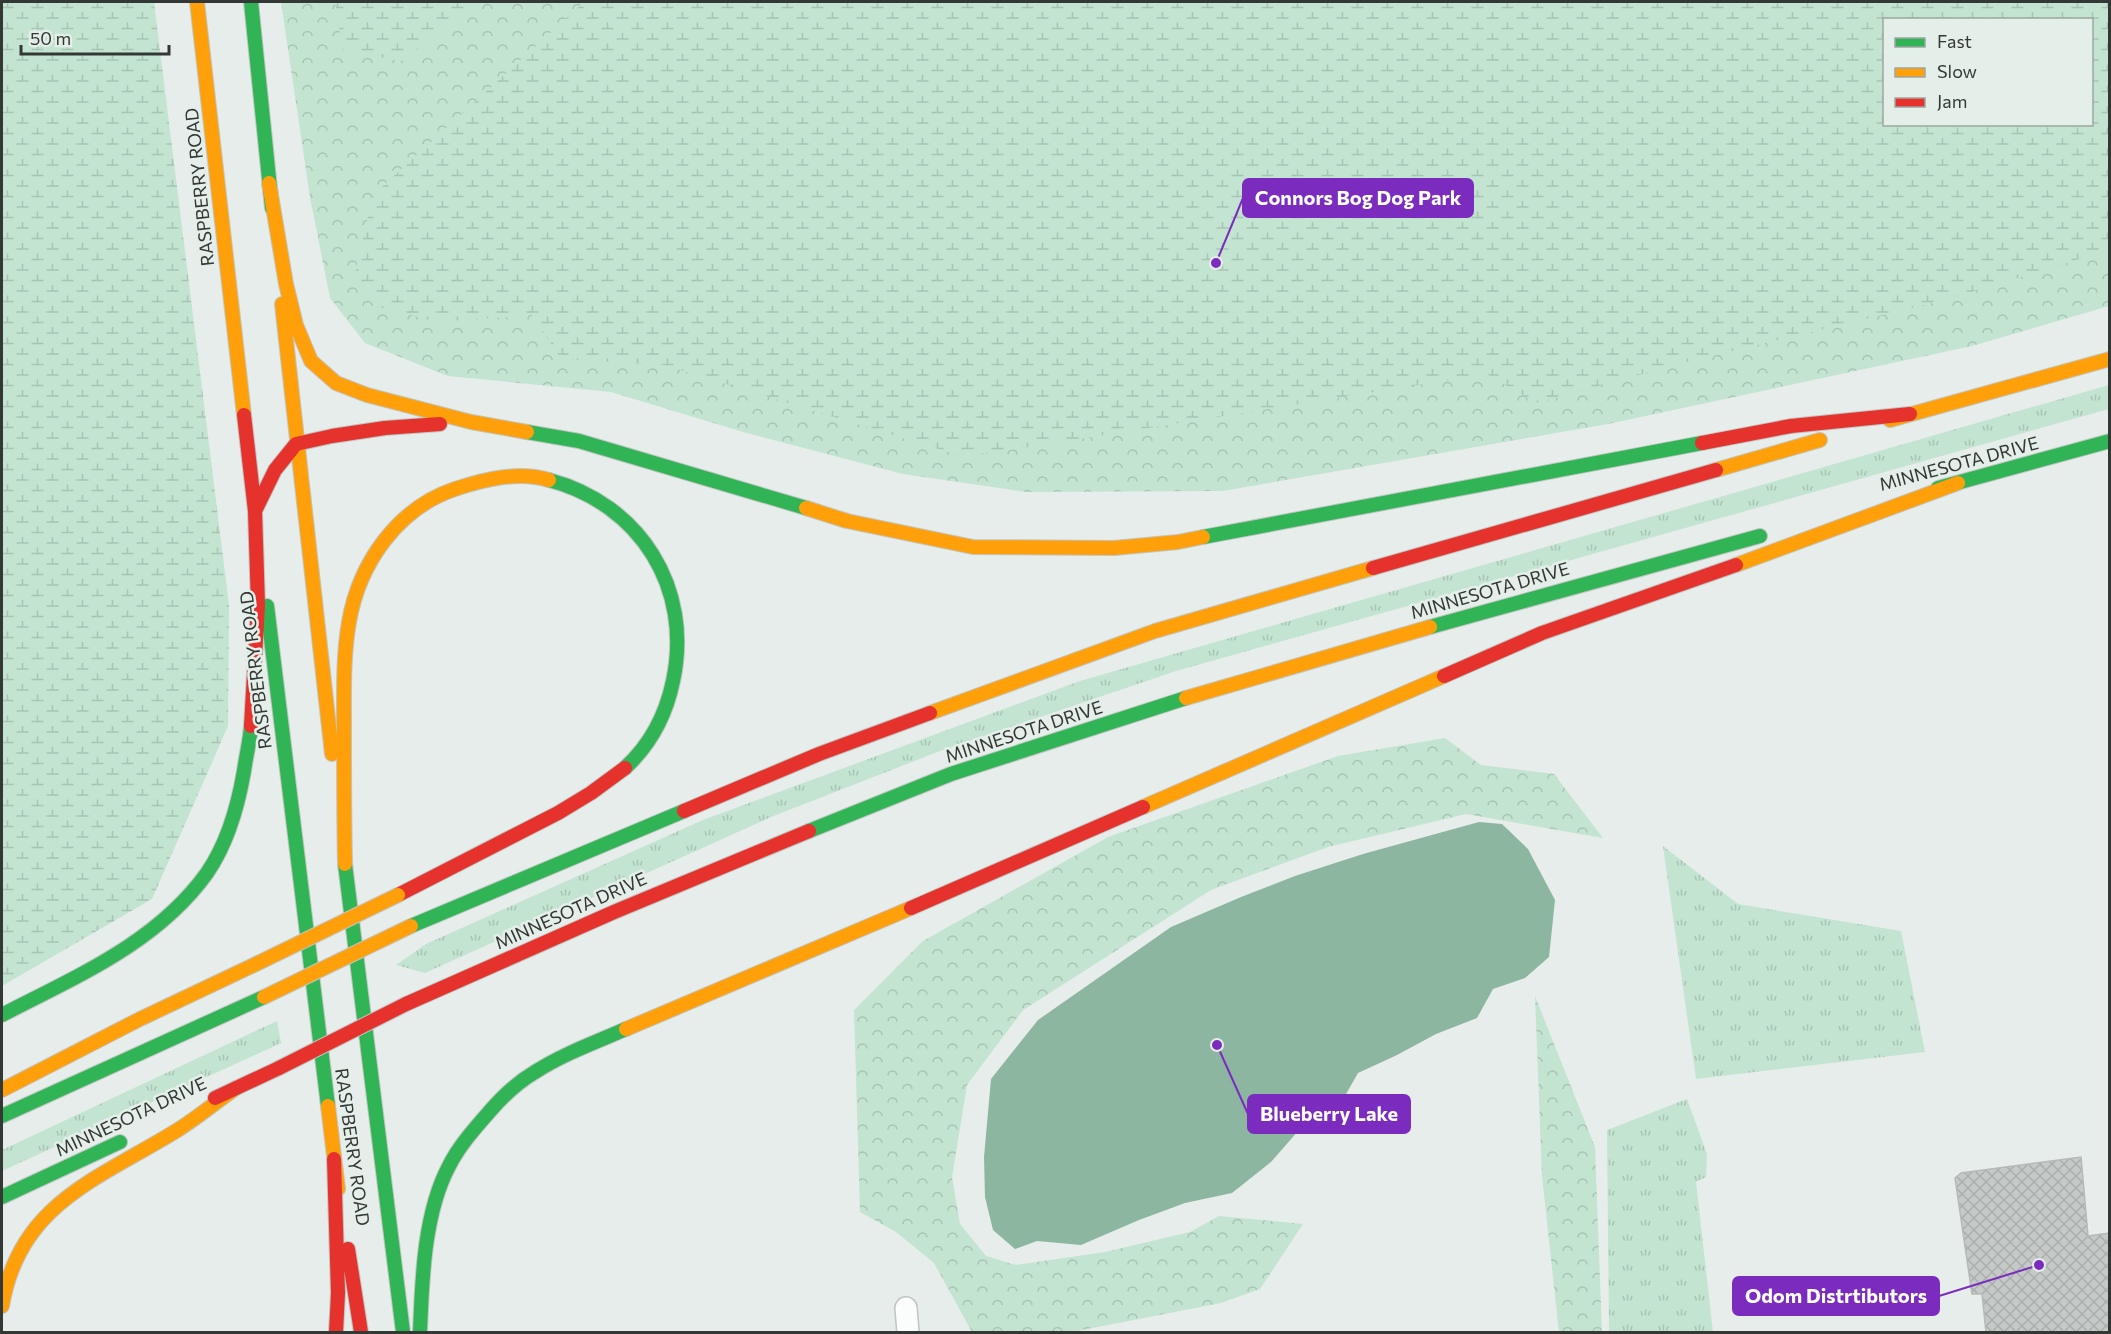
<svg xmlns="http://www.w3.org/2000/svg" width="2111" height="1334" font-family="Commissioner,sans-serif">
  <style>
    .grass { fill: url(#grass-tufts) }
    .forest { fill: url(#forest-crowns); fill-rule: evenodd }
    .wetland { fill: url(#wetland-marsh); fill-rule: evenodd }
    .water { fill: #8db6a0 }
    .building { fill: url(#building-cross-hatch); stroke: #b6bab7; stroke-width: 1.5 }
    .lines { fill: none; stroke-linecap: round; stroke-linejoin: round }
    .street-casing { stroke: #c0c5c2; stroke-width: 24 }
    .fast-casing { stroke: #c0c5c2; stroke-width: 16 }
    .slow-casing { stroke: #c0c5c2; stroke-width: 16 }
    .jam-casing { stroke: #c0c5c2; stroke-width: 16 }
    .street { stroke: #fbfcfc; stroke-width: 21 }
    .fast { stroke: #30b455; stroke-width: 14 }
    .slow { stroke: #ff9f0a; stroke-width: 14 }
    .jam { stroke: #e5322d; stroke-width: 14 }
    .slow-bridge-casing { stroke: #c0c5c2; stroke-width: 16; stroke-linecap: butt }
    .jam-bridge-casing { stroke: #c0c5c2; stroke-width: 16; stroke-linecap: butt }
    .slow-bridge { stroke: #ff9f0a; stroke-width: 14 }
    .jam-bridge { stroke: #e5322d; stroke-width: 14 }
    .labels { text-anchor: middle; stroke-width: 5; stroke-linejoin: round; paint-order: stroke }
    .street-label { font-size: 18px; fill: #343835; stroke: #e5efe9 }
    .leader { fill: none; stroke: #7b2cbf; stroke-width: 2 }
    .callout-dot { fill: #7b2cbf; stroke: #e5efe9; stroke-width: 2 }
    .callout { fill: #7b2cbf; stroke: #7b2cbf; stroke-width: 2 }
    .callout-label { font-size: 20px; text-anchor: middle; font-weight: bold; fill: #fff }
  </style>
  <defs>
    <pattern id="grass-tufts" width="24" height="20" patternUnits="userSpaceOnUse" patternTransform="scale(1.5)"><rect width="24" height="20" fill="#c3e4d1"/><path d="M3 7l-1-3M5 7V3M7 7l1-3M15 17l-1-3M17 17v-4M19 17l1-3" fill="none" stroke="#a8c4b4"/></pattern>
    <pattern id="forest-crowns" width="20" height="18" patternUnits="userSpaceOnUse" patternTransform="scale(1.5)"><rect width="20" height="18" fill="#c3e4d1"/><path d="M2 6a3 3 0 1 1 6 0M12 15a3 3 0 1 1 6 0" fill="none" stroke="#a8c4b4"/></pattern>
    <pattern id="wetland-marsh" width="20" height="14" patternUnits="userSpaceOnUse" patternTransform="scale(1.5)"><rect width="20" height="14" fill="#c3e4d1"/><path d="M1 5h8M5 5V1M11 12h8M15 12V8" fill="none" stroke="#a8c4b4"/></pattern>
    <pattern id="building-cross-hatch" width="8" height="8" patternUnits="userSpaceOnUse" patternTransform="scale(1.5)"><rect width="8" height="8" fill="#c5cac8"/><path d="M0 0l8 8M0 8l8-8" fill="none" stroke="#aaaeac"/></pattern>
  </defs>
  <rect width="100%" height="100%" fill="#e7edea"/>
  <!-- grass -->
  <path class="grass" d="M2109,385V409L1176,671L940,751L771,817L425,973L396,965L426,944L703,820L1080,681Z
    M1663,846L1738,904L1901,931L1925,1052L1696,1079Z
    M277,1021L281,1043L2,1171V1150Z
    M1687,1099L1707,1154L1706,1177L1696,1182L1713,1332H1609L1607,1130Z"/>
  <!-- forest -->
  <path class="forest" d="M281,2H2109V306L1972,346L1608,424L1223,491L1026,492L903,474L743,432L611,392L448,376L365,343L330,298L310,197ZM1884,20H2092V124H1884Z
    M1445,738L1481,765L1554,774L1603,838L1466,814L1328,847L1211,890L1023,1010L967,1085L952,1177L960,1224L986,1256L1016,1265L1105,1252L1190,1232L1219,1216L1303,1224L1260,1289L1221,1303L1072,1332H972L934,1263L896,1232L860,1212L854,1010L923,941L1108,837L1338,756Z
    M1535,996L1595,1147L1602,1332H1559L1542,1176Z"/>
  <!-- wetland -->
  <path class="wetland" d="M2,2H154L229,605L228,726L152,899L2,986Z
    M335,2H476L401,61L343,51Z
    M584,2H2109V250L1949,299L1698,359L1536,403L1487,374L965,457L664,365L561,359L532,315L438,322L382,308L353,282L373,195ZM1884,20H2092V124H1884Z"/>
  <!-- water -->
  <path class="water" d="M1479,822L1502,824L1528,849L1555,900L1549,957L1525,978L1493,989L1477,1018L1436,1034L1397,1055L1358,1073L1342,1101L1313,1114L1271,1162L1232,1193L1185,1203L1139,1220L1081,1245L1037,1241L1015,1249L993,1230L985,1197L984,1157L991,1079L1038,1020L1171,927L1241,897L1295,876L1363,854Z"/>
  <!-- building -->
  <path class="building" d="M2081,1157L2088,1236L2109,1233V1332H1986L1982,1294H1972L1955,1178L1961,1173Z"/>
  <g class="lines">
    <defs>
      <path id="street" d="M906,1308L908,1332"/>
      <path id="fast" d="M251,2L272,208
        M527,432L579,441L806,508
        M549,480C640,504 693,588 673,681C666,715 651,744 625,768
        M1938,488L2110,441
        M1203,537L1702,443
        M267,606L328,1106
        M1430,627L1760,536
        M809,831L951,774L1186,698
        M345,864L403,1332
        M411,926L684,811
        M2,1015C75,977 157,943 207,873C227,844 238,806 244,771C246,756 250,741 251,726
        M2,1116L264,997
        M2,1197L120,1142
        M420,1332C422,1279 424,1213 449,1166C459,1146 475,1128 490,1111C503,1096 518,1082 535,1072C563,1054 596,1042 626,1029"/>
      <path id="slow" d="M197,2L244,415
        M269,183L286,284L296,325L311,361L336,383L367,395L471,422L527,432
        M282,304L332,754
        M1890,420L2110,359
        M1716,470L1820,440
        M806,508L847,521L973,547L1114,548L1178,542L1203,537
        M1736,565L1958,483
        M1186,698L1430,627
        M930,713L1155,631L1373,568
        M1143,807L1444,676
        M345,864C344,818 344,772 344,727C344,692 343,656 349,622C359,563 398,508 455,489C485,479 518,471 549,480
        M626,1029L911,908
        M2,1090L140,1019L256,964
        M328,1106L338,1189
        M2,1306C19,1204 98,1179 176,1131C197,1118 216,1102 236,1088"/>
      <path id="jam" d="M244,415L255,511
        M1702,443L1791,426L1910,414
        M1373,568L1716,470
        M1444,676L1542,633L1736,565
        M251,726L258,605L255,511L275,470L296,444L332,436L385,428L440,424
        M684,811L819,754L930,713
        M398,895L558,813L591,793L625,768
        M911,908L1143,807
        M406,1004L614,912L809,831
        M215,1098L279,1068
        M334,1159L338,1293L336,1332
        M348,1249L361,1332"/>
    </defs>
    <!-- street casing -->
    <use href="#street" class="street-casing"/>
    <!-- fast casing -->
    <use href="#fast" class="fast-casing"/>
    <!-- slow casing -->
    <use href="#slow" class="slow-casing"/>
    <!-- jam casing -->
    <use href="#jam" class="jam-casing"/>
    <!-- street -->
    <use href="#street" class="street"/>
    <!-- fast -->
    <use href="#fast" class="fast"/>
    <!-- slow -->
    <use href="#slow" class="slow"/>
    <!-- jam -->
    <use href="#jam" class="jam"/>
    <defs>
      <path id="slow-bridge" d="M256,964L398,895
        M264,997L411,926"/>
      <path id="jam-bridge" d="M279,1068L406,1004"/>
    </defs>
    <!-- slow-bridge casing -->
    <use href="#slow-bridge" class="slow-bridge-casing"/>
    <!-- jam-bridge casing -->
    <use href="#jam-bridge" class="jam-bridge-casing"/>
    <!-- slow-bridge -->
    <use href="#slow-bridge" class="slow-bridge"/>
    <!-- jam-bridge -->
    <use href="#jam-bridge" class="jam-bridge"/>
  </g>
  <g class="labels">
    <!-- street labels -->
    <g class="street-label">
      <text transform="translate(200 187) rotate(-96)" y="6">RASPBERRY ROAD</text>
      <text transform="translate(1959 464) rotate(-15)" y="6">MINNESOTA DRIVE</text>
      <text transform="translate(1490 591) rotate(-16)" y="6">MINNESOTA DRIVE</text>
      <text transform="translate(256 670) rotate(-97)" y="6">RASPBERRY ROAD</text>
      <text transform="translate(1024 732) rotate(-18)" y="6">MINNESOTA DRIVE</text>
      <text transform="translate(571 911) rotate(-24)" y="6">MINNESOTA DRIVE</text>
      <text transform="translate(131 1117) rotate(-25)" y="6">MINNESOTA DRIVE</text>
      <text transform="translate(352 1147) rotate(82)" y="6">RASPBERRY ROAD</text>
    </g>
  </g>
  <!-- callouts -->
  <path class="leader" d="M1216 263L1243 198M1217 1045L1248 1114M2039 1265L1939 1296"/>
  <g class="callout-dot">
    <circle cx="1216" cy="263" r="6"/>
    <circle cx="1217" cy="1045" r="6"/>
    <circle cx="2039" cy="1265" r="6"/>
  </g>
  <g class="callout">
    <rect x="1243" y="179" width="230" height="38" rx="6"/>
    <rect x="1248" y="1095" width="162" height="38" rx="6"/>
    <rect x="1733" y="1277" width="206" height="38" rx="6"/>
  </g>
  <g class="callout-label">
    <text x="1358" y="205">Connors Bog Dog Park</text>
    <text x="1329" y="1121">Blueberry Lake</text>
    <text x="1836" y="1303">Odom Distrtibutors</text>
  </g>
  <!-- border -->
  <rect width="2111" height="1334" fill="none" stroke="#343835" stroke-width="6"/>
  <!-- legend -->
  <rect x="1883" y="18" width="210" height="108" fill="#e5efe9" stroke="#9ea6a1" stroke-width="1.5"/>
  <rect x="1895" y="38" width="30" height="9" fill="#30b455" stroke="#9ea6a1" stroke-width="1.5"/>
  <text x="1937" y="48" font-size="18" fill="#343835">Fast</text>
  <rect x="1895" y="68" width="30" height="9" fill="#ff9f0a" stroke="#9ea6a1" stroke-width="1.5"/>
  <text x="1937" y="78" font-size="18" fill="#343835">Slow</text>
  <rect x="1895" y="98" width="30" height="9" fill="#e5322d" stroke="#9ea6a1" stroke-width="1.5"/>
  <text x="1937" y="108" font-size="18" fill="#343835">Jam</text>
  <!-- scale -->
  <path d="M21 45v9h148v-9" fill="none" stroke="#343835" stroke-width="3"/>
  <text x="30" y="45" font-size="18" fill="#343835" stroke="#e5efe9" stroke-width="4.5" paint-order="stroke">50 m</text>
</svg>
